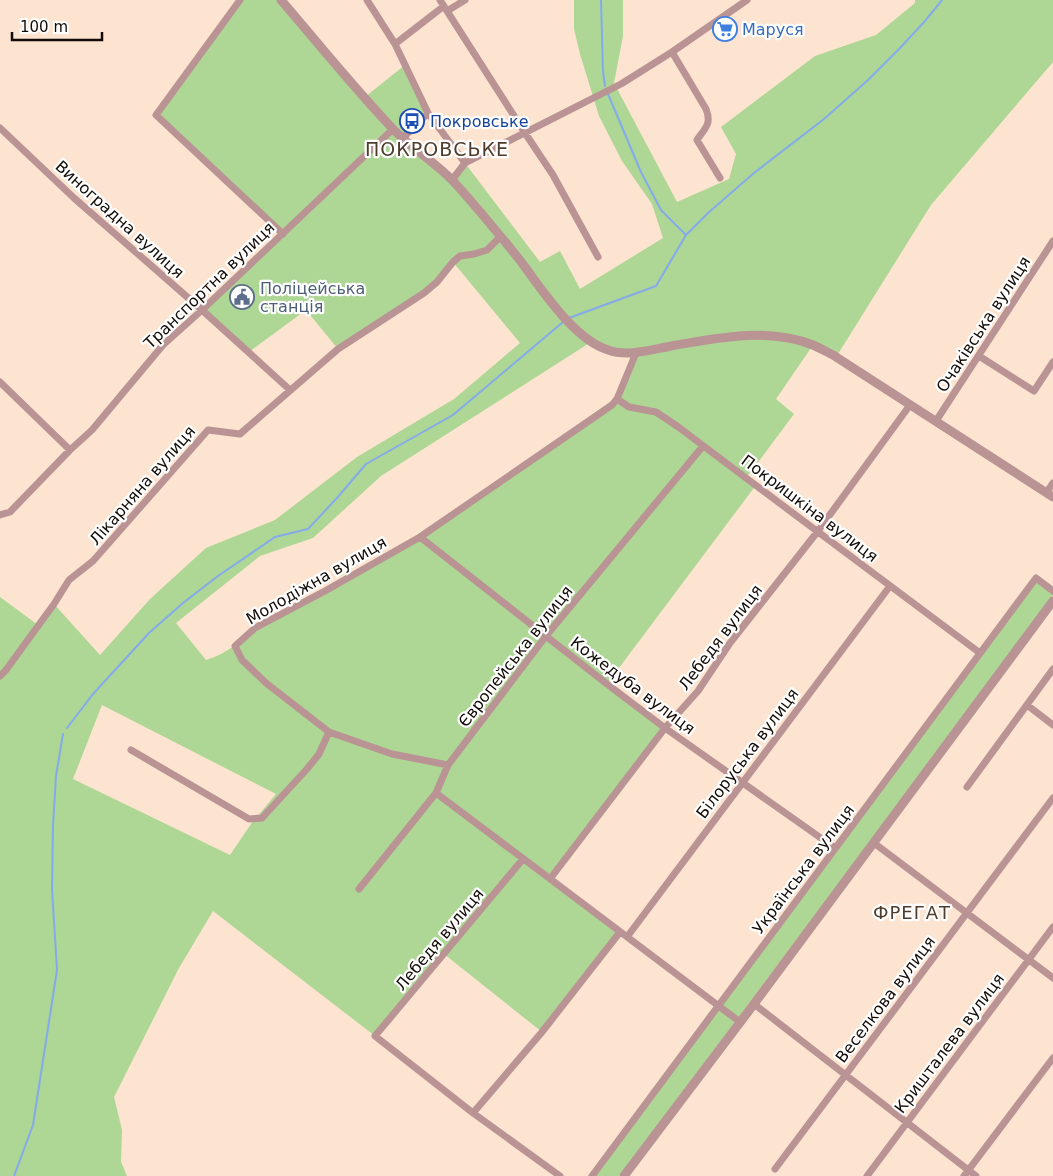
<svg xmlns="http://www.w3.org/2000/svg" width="1053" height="1176" font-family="'DejaVu Sans',sans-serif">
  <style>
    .green { fill: #aed695; fill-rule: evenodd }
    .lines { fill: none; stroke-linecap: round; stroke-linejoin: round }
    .stream { stroke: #84aaeb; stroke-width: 2 }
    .minor { stroke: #ba9394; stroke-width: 7 }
    .tertiary { stroke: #ba9394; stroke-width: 9 }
    .labels { text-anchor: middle; stroke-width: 4.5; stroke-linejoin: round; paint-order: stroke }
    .shop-label { font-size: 16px; fill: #366cbe; stroke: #fff; text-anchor: start }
    .transit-label { font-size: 16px; fill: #164399; stroke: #fff; text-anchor: start }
    .street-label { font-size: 16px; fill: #130b05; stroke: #fff }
    .service-label { font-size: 16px; fill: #4e5e75; stroke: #fff; text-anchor: start }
    .neighbourhood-label { font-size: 18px; letter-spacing: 1px; fill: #4f3c2c; stroke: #fff }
    .quarter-label { font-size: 19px; letter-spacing: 1px; fill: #4f3c2c; stroke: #fff }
  </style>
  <rect width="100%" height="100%" fill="#fce4d0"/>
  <!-- green -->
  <path class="green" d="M240,0H281L365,97L405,65L428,113L403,138L452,180L465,163L540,262L560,251L580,289L663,238L652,204L622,161L599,116L580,54L574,29V0H623V36L614,83L677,202L729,179L736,154L721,127L815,56L876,35L915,3V0H1053V62L931,205L838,354L813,345L776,399L794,414L747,477L756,485L607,684L665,728L551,879L620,932L542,1032L444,954L375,1036L213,911L179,968L114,1097L122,1130L121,1162L127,1176H0V597L38,625L54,604L100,655L150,599L206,548L275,520L357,457L454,399L520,343L453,262L437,282L338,349L306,310L249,352L202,310L282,234L156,115ZM591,342L635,353L612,405L420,537L255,628C240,642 226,654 206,660L176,623L260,556L313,538L381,476ZM102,705L276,794L251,824L230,855L73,779Z
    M1036,578L1053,591V595C909,789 765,983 619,1176H592Z"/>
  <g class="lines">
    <!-- stream -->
    <path class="stream" d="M601,0L603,71L605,86
      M608,94L641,172L661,210L686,235
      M569,318L656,286L686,235L708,213L754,173L824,119L868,80L901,47L925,21L942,0
      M67,728L93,694L149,633L183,603L218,576L275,537L308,529L337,498L366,464L453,415L563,322
      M14,1176L33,1125L57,970L52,889L53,826L56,776L63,734"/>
    <!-- minor -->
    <path class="minor" d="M240,0L156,115L283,234
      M367,0L395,44L428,113L465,163
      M440,0L525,133L553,175L598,257
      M447,11L465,0
      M395,44L444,6
      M672,52L706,109C712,124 705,128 697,140L720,178
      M0,128L74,198L202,310L290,390
      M403,138L428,113
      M452,180L465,163L621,84L672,52L747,0
      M979,356L1034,391L1053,362
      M0,382L70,450
      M617,399L629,407L656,412L677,426L746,478L980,653
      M936,421L1053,241
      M1046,493L1053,483
      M0,515L10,512L70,450L92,430L163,345L202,310L393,129
      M420,537L607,684L665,728L835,848
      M0,676L6,670L54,604L69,580L93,561L208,430L240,434L338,349L424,293L437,282L453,262L460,256L474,254L487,250L501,236
      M1027,705L1053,725
      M131,750L249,819L262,818L307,769L319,754L329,732
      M448,765L392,754L329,732L266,683L242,660L235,646L255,628L325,591L420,537L612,405L617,399L636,353
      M967,787L1053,669
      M436,793L740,1022
      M874,843L1053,978
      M523,859L375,1036L473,1113L560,1176
      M550,879L665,728L698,691L730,643L818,531L910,405
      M359,889L436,793L448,765L546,636L703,446
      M627,937L890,586
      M754,1004L976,1176
      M473,1113L542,1032L620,932
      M775,1169L1053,798
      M592,1176L1036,578L1053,591
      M867,1176L1053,927
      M964,1176L1053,1058"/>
    <!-- tertiary -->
    <path class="tertiary" d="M281,0C318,43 354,88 393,129C411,148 435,162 453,181C476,206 498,233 519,259C541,288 573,339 608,350C628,357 650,350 671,346C717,338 767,327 813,345C820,348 827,352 833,355L1053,497
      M624,1176L754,1004L1053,601"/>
  </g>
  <!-- icons -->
  <defs>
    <symbol id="supermarket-ring" viewBox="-11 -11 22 22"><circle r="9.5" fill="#fff" stroke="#3f7fe0" stroke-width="1.5"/><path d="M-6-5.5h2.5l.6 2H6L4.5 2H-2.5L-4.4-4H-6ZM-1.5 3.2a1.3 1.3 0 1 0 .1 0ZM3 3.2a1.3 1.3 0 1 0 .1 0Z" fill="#3f7fe0"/></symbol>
    <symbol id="bus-ring" viewBox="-11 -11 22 22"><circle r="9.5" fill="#fff" stroke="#1a4fb4" stroke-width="1.5"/><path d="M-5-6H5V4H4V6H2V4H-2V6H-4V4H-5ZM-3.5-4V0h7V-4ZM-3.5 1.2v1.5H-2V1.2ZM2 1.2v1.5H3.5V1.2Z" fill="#1a4fb4"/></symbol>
    <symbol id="civic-ring" viewBox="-11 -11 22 22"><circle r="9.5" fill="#fff" stroke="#5c6f8a" stroke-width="1.5"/><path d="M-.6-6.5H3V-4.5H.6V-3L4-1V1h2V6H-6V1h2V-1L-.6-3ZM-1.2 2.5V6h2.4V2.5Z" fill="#5c6f8a"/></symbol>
  </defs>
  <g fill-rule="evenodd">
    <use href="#supermarket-ring" x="711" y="15" width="28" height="28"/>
    <use href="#bus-ring" x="398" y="107" width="28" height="28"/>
    <use href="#civic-ring" x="228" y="283" width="28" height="28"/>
  </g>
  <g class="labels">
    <!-- shop labels -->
    <g class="shop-label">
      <text x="742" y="35">Маруся</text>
    </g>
    <!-- transit labels -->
    <g class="transit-label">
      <text x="430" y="127">Покровське</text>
    </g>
    <!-- street labels -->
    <g class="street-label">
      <text transform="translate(120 219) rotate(42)" y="6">Виноградна вулиця</text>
      <text transform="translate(209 285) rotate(-44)" y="6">Транспортна вулиця</text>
      <text transform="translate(983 324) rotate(-57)" y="6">Очаківська вулиця</text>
      <text transform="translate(142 485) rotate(-49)" y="6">Лікарняна вулиця</text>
      <text transform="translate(810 508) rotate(37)" y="6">Покришкіна вулиця</text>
      <text transform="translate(316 580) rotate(-30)" y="6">Молодіжна вулиця</text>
      <text transform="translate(720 637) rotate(-53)" y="6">Лебедя вулиця</text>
      <text transform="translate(515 656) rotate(-52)" y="6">Європейська вулиця</text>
      <text transform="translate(633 685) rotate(37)" y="6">Кожедуба вулиця</text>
      <text transform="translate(747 753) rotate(-53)" y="6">Білоруська вулиця</text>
      <text transform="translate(803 869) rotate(-53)" y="6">Українська вулиця</text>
      <text transform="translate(439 939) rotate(-50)" y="6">Лебедя вулиця</text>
      <text transform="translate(885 999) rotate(-53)" y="6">Веселкова вулиця</text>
      <text transform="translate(949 1043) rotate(-53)" y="6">Кришталева вулиця</text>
    </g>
    <!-- service labels -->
    <g class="service-label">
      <text x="260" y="294">Поліцейська<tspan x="260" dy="18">станція</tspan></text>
    </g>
    <!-- neighbourhood labels -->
    <g class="neighbourhood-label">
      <text x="912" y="919">ФРЕГАТ</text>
    </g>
    <!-- quarter labels -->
    <g class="quarter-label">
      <text x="437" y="156">ПОКРОВСЬКЕ</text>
    </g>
  </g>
  <!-- scale -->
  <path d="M12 32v8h90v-8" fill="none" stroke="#130b05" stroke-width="2.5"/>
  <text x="20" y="32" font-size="15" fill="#130b05" stroke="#ffffff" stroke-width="4" paint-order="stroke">100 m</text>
</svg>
